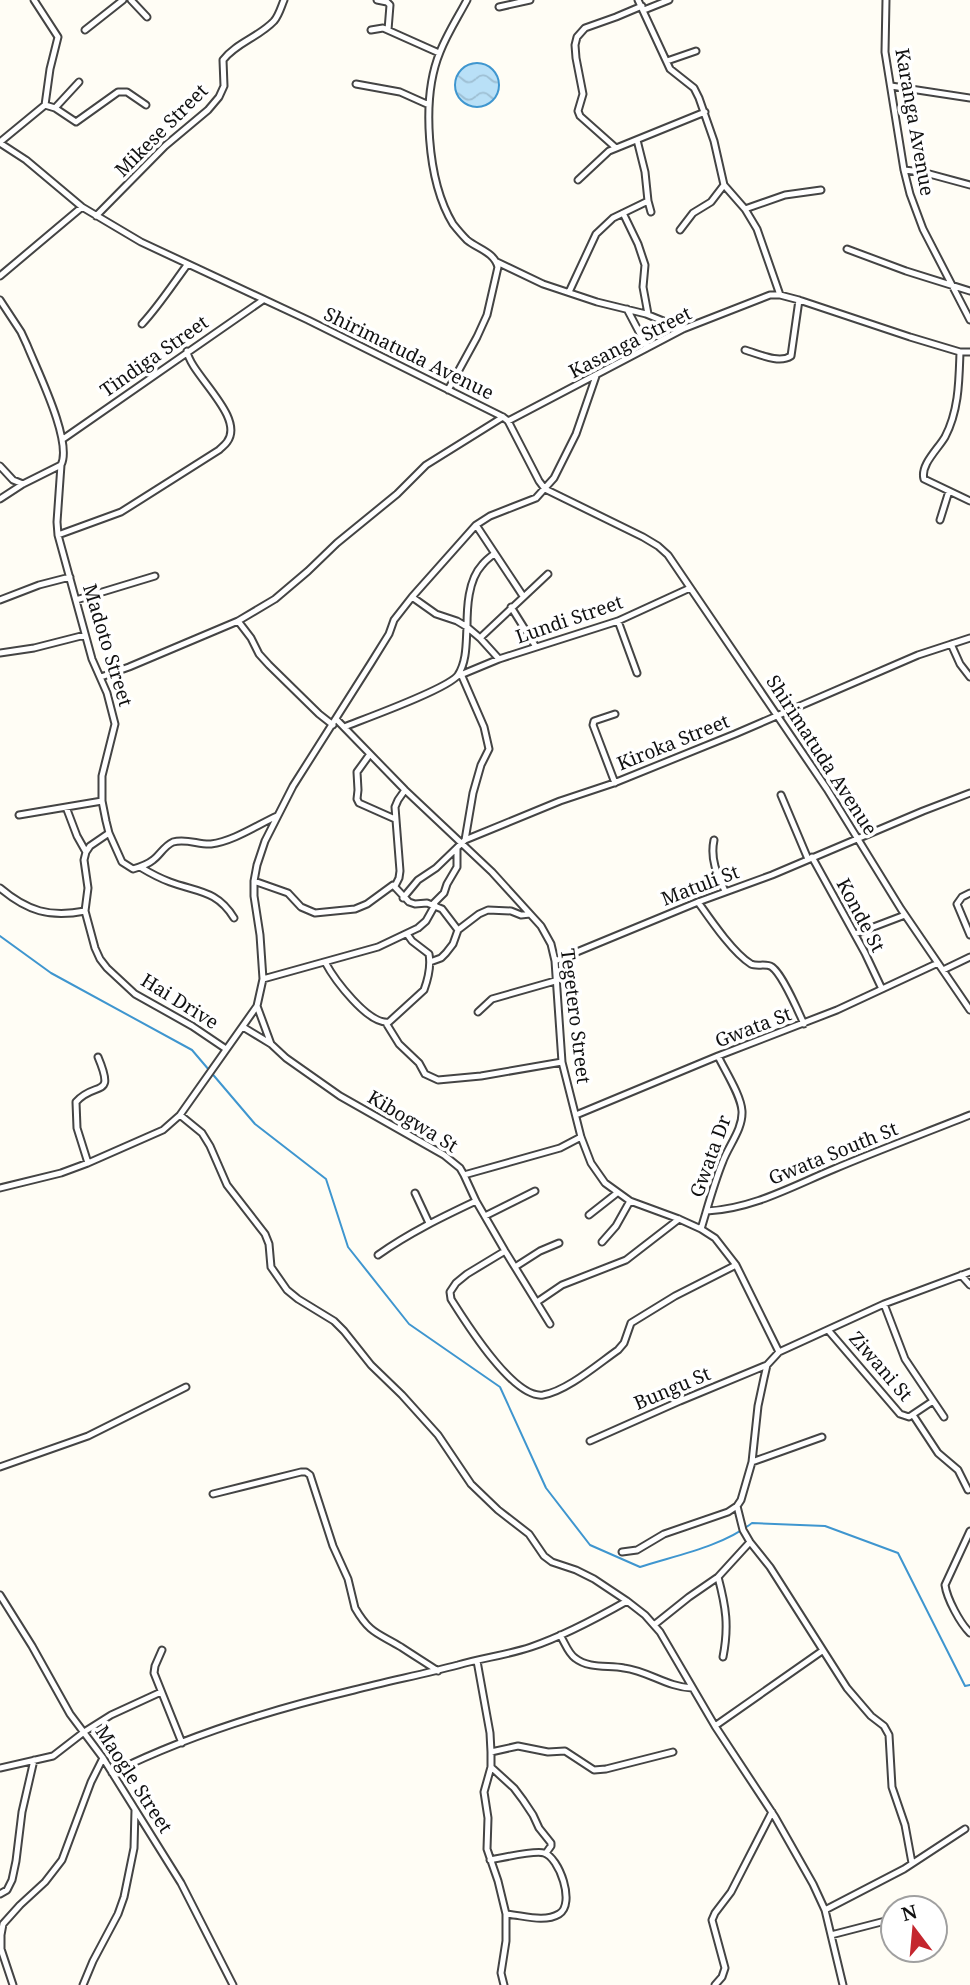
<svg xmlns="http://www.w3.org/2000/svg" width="970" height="1985" font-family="'Noto Serif',serif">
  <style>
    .water { fill: url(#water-waves); stroke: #3f96cf; stroke-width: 2 }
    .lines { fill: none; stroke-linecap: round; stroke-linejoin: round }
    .stream { stroke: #3f96cf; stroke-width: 2 }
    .street-casing { stroke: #444; stroke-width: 9 }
    .street { stroke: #fff; stroke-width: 5 }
    .labels { text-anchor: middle; stroke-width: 7; stroke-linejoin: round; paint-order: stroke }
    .street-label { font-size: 19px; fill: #111; stroke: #fff }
  </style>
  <defs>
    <pattern id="water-waves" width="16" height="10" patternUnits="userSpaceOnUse" patternTransform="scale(1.75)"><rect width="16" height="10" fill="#b9e0f7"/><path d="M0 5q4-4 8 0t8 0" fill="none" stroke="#9ebfd3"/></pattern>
  </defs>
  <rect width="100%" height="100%" fill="#fffdf5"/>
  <!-- water -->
  <path class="water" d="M455 85a22 22 0 1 1 44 0a22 22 0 1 1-44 0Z"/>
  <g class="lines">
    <!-- stream -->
    <path class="stream" d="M0,936L51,973L192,1050L255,1124L326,1179L348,1247L409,1324L500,1387L546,1488L590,1545L640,1567C677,1555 721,1547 752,1523L825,1526L898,1553L965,1686L970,1685"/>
    <defs>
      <path id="street" d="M34,0L58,37L50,69L45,105
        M131,0L147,17
        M377,0L387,2L390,5L388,30
        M638,0L670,69L694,88L699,98L714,141L724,185L745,209L757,229L780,295
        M886,0L885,52L904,170L910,194L923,229L970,320
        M499,7L530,0
        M644,10L669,0
        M85,30L123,0
        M371,30L383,28L439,53
        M667,61L696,51
        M356,84L400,92L429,105
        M891,86L970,98
        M55,108L79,82
        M637,140L645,172L648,201L651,212
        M0,142L45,105L55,108L76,122L118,92H127L146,105
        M0,143L26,160L82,207L141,242L308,320L503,417L508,421L539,481L545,489L643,537L658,546L668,555L827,789L901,909L970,1010
        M616,148L580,116L578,111L583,94L576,58L575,45L577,37L585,28L616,17L642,6
        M904,170L922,172L970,185
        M578,180L609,151L705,112
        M745,209L785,195L821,190
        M623,213L638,244L645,265L643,287L648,314
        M96,216L165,146L208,110L219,97L224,86L223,60C236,43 259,37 274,21C279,15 281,7 284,0
        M680,230L693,213L711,202L724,185
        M847,249L906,271L970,291
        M497,262L543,284L597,302L646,314L683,329
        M0,276L82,207
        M569,292L596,234L613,218L648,201
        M0,300L21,332L27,345C37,370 73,442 61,465L23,484L0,499
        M627,309L647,347
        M142,324C158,307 173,284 187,265
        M745,350C759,354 779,364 791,356L799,300
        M960,352C959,381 959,410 945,437C938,449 920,465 924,479L970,501
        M448,390L477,337L487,315L498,267C494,252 478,249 467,240C462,235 457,229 453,224C427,181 421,98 440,52C447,34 458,17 467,0
        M508,421L683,329L770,295H780L799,300L910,337L960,352H970
        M63,439L263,300
        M61,465L57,522L58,535L92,659L107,693L115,724L102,776V801L106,821L109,833L122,862L133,869C140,867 147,865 153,860C160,855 164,846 173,842C186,838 199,845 211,844C234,841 257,825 277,816
        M0,466L13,480L23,484
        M940,520L949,491
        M476,525L523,596
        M58,535L121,512L219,450C222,447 225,445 227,442C246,417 190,374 187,351
        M412,597L436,614L457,621L467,627L480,638L499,659
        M0,600L39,585L70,577
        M76,600L155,576
        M511,607L536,647
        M238,621L251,638L259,654L269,665L319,714L333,725
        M618,621L637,673
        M480,638L548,574
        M951,644L960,664L970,677
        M0,653L34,648L85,635
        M461,674L484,727L489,749L481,765L473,793L465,840
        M458,676L499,659L618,621L690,588
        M101,677L129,667L238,621L275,599L308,571L337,543L397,494L426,465L503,417
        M336,719L405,790L492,872L541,926L551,944L555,961L562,1062L581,1137L591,1163L605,1183L630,1201L679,1219L701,1229L715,1238L736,1265L779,1352
        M344,727C364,719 448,689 458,675C467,661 466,643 467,627C467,608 468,580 482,565C485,561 490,557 494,554
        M370,754L357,772L358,790L357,799L359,803L395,819
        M615,783L593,725L594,721L615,714
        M781,795L808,859
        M66,807L77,836L86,852
        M19,815L102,801
        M109,833L90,846L86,852L84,860L88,888L85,911L95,948L100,959L107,968L135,994L192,1026L226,1049
        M714,840C710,859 717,874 725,891
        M812,857L865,953L882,989
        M140,867C150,873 159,878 170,882C197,892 217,890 234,918
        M254,881L288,893L301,907L315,913L355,909L367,904L393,885L409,902L415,904L427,903L442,909L458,930
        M395,886L399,878L400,871L395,807L398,800L405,790
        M0,888C27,911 50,918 85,911
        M970,893L962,897L957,904L970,935
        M403,898L418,880L436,868L465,840L560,801L614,783L735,734L918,655L970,638
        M698,902C710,919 733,953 751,964C757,967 766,963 772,967C783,975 798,1011 804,1024
        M432,905L444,893L447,884L457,867V848
        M855,934L905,915
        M555,961L698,902L772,875L923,811L970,793
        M325,962C334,979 368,1025 389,1022L424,990C428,979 431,965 429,954L412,941L407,934
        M430,962L441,958L446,953L453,944L458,930L479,914L488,910L511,911L521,915L530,914
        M943,970L970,957
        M263,979L378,947L418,928L426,921L435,905
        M257,1006L271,1044L286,1058L340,1096L444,1155L460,1168L464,1175L476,1201L505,1251L550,1324
        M478,1012L492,999L555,981
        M386,1023L399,1044L419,1063L425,1074L438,1080L481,1076L562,1062
        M243,1027L271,1044
        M180,1115L202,1133L210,1146L227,1185L265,1234L269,1244L271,1267L287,1290L298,1299L334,1321L344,1331L371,1365L402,1395L438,1435L471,1484L498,1510L529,1534L544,1556L552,1562L576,1570L594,1579L627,1601L645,1615L660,1632L715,1726L775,1817L813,1884L825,1910L843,1985
        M576,1115L718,1056L837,1010L938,963
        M88,1163L77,1128L76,1102C95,1080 116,1100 98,1057
        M464,1175L560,1148L581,1137
        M0,1188L61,1173L88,1163L163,1130L180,1115L257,1006L263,979L260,935L254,896V881L257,865L265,841L293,786L371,663L389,634L394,620L412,597L476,525L490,516L536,498L554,478L576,434L596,376
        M415,1193L429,1223
        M707,1211C752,1209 793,1186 834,1169C879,1150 925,1133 970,1115
        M589,1215L617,1193
        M485,1216L535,1191
        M701,1229C708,1206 714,1183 723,1161C729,1145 743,1129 742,1111C741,1095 725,1071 718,1056
        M602,1242L616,1226L630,1201
        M505,1251L467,1274L456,1283L450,1292L451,1299C465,1321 513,1399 543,1395C567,1391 598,1364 618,1350L624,1343L631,1323L675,1296L736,1265
        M378,1255C409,1233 442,1217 476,1201
        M515,1267L540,1251L559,1243
        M961,1275L970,1285
        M537,1302L562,1285L626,1260L679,1219
        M884,1304L905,1359L944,1417
        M828,1330L900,1414L909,1417L933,1401
        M913,1415L938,1453L958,1470L968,1490
        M590,1441L680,1401L767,1365
        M752,1462L822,1437
        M0,1467L88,1436L186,1387
        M213,1494L301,1472H306L310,1475L333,1546L348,1579L355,1608C370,1634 378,1633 401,1647C413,1655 426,1663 438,1671
        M737,1506L743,1530L750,1542L770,1567L847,1688L871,1716L884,1726L889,1735L892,1787L905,1825L912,1863
        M970,1531L945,1585C947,1599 960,1623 970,1633
        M622,1552L637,1550L664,1534L728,1512L737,1506L741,1500L752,1462L758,1406L764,1378L767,1365L779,1352L884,1304L970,1272
        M718,1577C726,1607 729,1626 723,1657
        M0,1595L32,1646L70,1714L103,1758L181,1883L233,1985
        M654,1625L689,1597L718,1577L750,1542
        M560,1635C565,1643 568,1653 575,1658C589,1669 608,1665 624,1668C648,1671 667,1687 692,1688
        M162,1650L155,1666L154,1673L182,1743
        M477,1661L490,1733L491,1752V1767L484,1792L488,1818L487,1849L498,1881L506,1914V1941L501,1973L504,1985
        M715,1726L822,1651
        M491,1752L518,1746L548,1752L565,1751L594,1770L606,1769L673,1752
        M491,1767L514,1788L523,1800L533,1815L539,1828L551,1843V1846L546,1853
        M0,1768L53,1756L84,1732L111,1715L161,1692
        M112,1773C186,1736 274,1709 354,1690C389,1681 424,1674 458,1665C482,1658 507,1655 531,1647C564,1636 597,1618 627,1601
        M490,1860C501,1858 535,1850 544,1853C559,1857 576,1904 559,1914C544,1923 522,1915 506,1914
        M0,1894L7,1890L12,1880L16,1861L22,1812L34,1760
        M825,1910L904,1869L965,1829
        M831,1935L893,1919
        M13,1985L1,1949V1935L3,1924L20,1905L45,1882L62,1860L91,1782L103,1758
        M83,1985L93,1961L118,1914L124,1897L134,1848L135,1810
        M715,1985L722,1977L725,1968L712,1920L715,1913L731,1892L772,1812"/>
    </defs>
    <!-- street casing -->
    <use href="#street" class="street-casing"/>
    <!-- street -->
    <use href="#street" class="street"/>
  </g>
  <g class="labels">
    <!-- street labels -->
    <g class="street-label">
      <text transform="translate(915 122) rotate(80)" y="7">Karanga Avenue</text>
      <text transform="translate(161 130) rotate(-45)" y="7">Mikese Street</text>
      <text transform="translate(630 342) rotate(-27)" y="7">Kasanga Street</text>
      <text transform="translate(409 353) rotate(26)" y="7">Shirimatuda Avenue</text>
      <text transform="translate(154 356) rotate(-35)" y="7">Tindiga Street</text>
      <text transform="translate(569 619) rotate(-19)" y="7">Lundi Street</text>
      <text transform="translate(108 645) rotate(73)" y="7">Madoto Street</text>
      <text transform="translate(673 742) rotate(-22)" y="7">Kiroka Street</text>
      <text transform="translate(822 755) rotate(57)" y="7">Shirimatuda Avenue</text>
      <text transform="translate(700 885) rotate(-21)" y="7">Matuli St</text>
      <text transform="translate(861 915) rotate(62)" y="7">Konde St</text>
      <text transform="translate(180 1001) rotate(32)" y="7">Hai Drive</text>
      <text transform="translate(576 1016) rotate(83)" y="7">Tegetero Street</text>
      <text transform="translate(753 1027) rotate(-21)" y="7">Gwata St</text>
      <text transform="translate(413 1121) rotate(31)" y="7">Kibogwa St</text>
      <text transform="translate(833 1153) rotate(-22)" y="7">Gwata South St</text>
      <text transform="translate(710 1156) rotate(-70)" y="7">Gwata Dr</text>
      <text transform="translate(881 1366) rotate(49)" y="7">Ziwani St</text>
      <text transform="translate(672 1388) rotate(-23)" y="7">Bungu St</text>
      <text transform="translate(134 1779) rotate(57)" y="7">Maogle Street</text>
    </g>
  </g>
  <!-- north arrow -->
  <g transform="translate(914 1929) rotate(344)"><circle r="33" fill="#ffffff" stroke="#a0a0a0" stroke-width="2"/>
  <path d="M0-5L12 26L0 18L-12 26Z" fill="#c4262e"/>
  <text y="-10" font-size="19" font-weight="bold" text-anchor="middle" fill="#111111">N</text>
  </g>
</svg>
